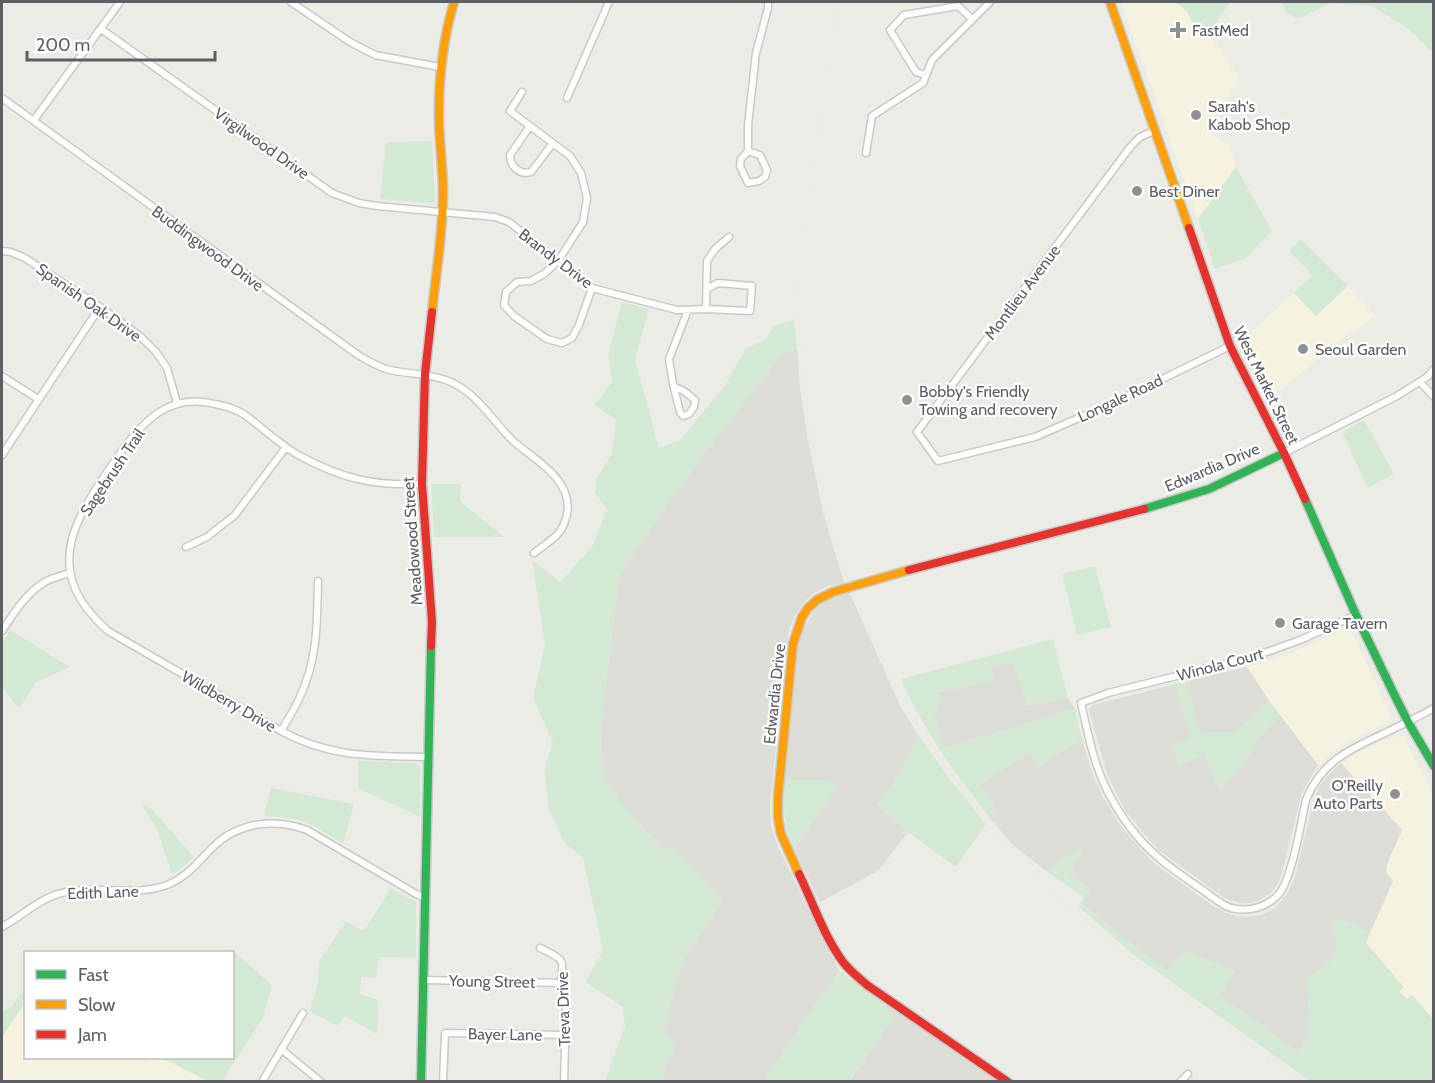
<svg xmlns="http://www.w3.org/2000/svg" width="1435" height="1083" font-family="Cabin,sans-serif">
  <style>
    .commercial { fill: #f6f2e0 }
    .industrial { fill: #ddddd8 }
    .green { fill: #d4e9d3 }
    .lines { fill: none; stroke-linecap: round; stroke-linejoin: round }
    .street-casing { stroke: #c9c9c9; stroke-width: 9 }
    .fast-casing { stroke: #c8c9c7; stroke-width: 11 }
    .slow-casing { stroke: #c8c9c7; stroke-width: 11 }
    .jam-casing { stroke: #c8c9c7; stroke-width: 11 }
    .street { stroke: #fcfcfb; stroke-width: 6 }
    .fast { stroke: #30b455; stroke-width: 8 }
    .slow { stroke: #ff9f0a; stroke-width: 8 }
    .jam { stroke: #e5322d; stroke-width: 8 }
    .rail { stroke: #e3e4e3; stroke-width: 1.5; stroke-dasharray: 1.5 8; stroke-linecap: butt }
    .poi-dot { fill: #8e9192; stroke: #fff; stroke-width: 2 }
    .labels { text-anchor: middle; stroke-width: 4.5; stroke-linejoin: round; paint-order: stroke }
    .poi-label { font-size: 16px; fill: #5c6065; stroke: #fff; text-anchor: start }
    .street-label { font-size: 16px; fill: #5c6065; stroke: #fff }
  </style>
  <rect width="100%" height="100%" fill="#ecece7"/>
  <!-- commercial -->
  <path class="commercial" d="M1121,2H1174L1187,11L1200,37L1209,34L1240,79L1205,130L1230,147L1236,167L1198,219Z
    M1348,286L1375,315L1354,332L1352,331L1267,401L1242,341L1294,293L1316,315Z
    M1346,629L1352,633L1391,715L1392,719L1390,722L1348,742L1332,753L1318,765L1269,701L1247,667L1286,655Z
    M1398,735L1404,737L1419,768L1433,790V1019L1412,995L1407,999L1399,991L1403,986L1366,943L1393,881L1386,872L1387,864L1402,830L1341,763L1355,754Z
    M25,1003L26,1058H141L146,1065L151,1058H162L208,1081L2,1082V1037Z"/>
  <!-- industrial -->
  <path class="industrial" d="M797,348L800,388L808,440L823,512L844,583L828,586L816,592L805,601L794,617L789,630L770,803L771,825L778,847L839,971L764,1081H662L665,1064L677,1043L663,1029L684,958L722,901L670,847L665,851L620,802L603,778L600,734L618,582L625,565L699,460L783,353Z
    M849,592L901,707L919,736L900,774L878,805L908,832L878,871L820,902L794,849L838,786L827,780H784L799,643L803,629L816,608L826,601Z
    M1013,662L1027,705L1045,703L1068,698L1075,709L951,746H945L941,743L934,714L938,703L937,692L993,681L990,667Z
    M1247,667L1269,701L1246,724L1236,732L1200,733L1186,681Z
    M1175,684L1190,736L1177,765L1204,755L1253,744L1280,715L1318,765L1302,793L1281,876L1277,885L1271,893L1258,901L1251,903H1242L1230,900L1223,897L1159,850L1146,836L1125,810L1119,799L1107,774L1089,710L1091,707L1093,705Z
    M1082,739L1092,773L1102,795L1118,822L1129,836L1152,861L1166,872L1212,905L1226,913L1237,916L1248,917L1264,914L1276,907L1287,894L1294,880L1314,800L1319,787L1328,775L1341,763L1402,830L1387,864L1386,872L1393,881L1370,933L1342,919L1338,945L1332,961L1307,978L1310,1034L1298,1052L1219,995L1235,972L1168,971L1135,947L1081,903L1091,889L1068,873L1082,854L1078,850L1046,871L1012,844L988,816L996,810L980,784L1030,753L1039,766Z
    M897,1012L998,1081L849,1082Z"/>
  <!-- green -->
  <path class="green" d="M1175,2H1230L1209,34L1200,38L1187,11Z
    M1281,2H1433V53L1409,29L1372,6L1331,3L1298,19L1287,13Z
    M432,141L435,201L432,203L380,199L386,142Z
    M1236,167L1272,231L1246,258L1215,269L1198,219Z
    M1301,239L1348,286L1316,316L1294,293L1312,275L1289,251Z
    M622,302L649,309L635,359L659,448L680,440L724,387L746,348L766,339L773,326L794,320L797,348L783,353L699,460L625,565L618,582L600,734L603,778L620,802L665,851L671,846L722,901L684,958L663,1028L677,1043L665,1064L662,1081H605L625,1026L623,1007L585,982L603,951L583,858L564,842L549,810L544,769L553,743L533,698L545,644L532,560L560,582L592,547L607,510L595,492L596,480L612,453L616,420L595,405L612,381L608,354Z
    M1364,420L1394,474L1368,488L1342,432Z
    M431,484H461L460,501L504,537H434Z
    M1095,566L1111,627L1077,635L1062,574Z
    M10,630L70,667L36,682L20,708L15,705L2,685V642Z
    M1053,639L1068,698L1045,703L1027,705L1012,662L990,667L994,681L937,692L938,703L934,714L941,742L945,746H951L1075,709L1082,739L1039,766L1030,753L980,784L996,810L988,816C954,772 923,729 901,679Z
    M1186,681L1201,733L1236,732L1246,724L1269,701L1280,715L1253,744L1252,753L1220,791L1204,755L1178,765L1173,744L1188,739L1190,736L1175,684Z
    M919,736L949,778L986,824L956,867L908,832L878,805L900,774Z
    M358,761L416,763L420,767V817L358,788Z
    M784,780H827L838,786L794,849C783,826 783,805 784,780Z
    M271,788L354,804L343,844L313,825L297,819L264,816Z
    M148,805L194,857L179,870L172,874L157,829L142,806Z
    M1078,849L1082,854L1069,873L1091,889L1085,898L1046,871Z
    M391,888L416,902V958L379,957L376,978L361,977L360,994L378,1000L377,1034L345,1016L338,1026L309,1011L317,989L319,962L346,921L364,931Z
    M1081,903L1135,947L1168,971L1183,950L1236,971L1219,995L1298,1052L1310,1033L1307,978L1332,961L1338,945L1331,926L1342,919L1370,933L1366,943L1404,987L1399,991L1407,999L1412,995L1433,1019V1081H1310L1130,952L1078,906Z
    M231,949L272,985L263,1018L222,1081H208L162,1058H232V952H229Z
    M839,971L897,1012L849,1081H764Z
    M25,988V1003L2,1037V1011L9,1009Z"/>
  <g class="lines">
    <defs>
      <path id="street" d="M291,2L350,42L375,55L440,67
        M101,29L332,193L359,203L377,206L495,217L509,222L592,288L677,310L706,309L750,311L752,286L718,283L707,289
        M926,75L916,72L890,30L904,15L958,6L972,19
        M522,92L510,111L570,156L581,173L587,198L583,222L558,261L544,274L531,281L517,282L506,292L504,305L514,316L547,339L562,343L572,338L579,325L592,288
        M2,98L358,355C367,360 377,366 386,369C409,375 432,373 453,383C478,395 493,421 512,440C533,459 568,476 568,508C567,518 563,529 556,536C549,542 541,548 534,553
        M567,98L609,2
        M34,120L120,2
        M530,126L510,155C510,167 520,175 531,172L553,143
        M1154,131L1140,137L1131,146L917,432L938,461L1035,437L1111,404L1230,346
        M748,151V125L756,53L768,8V2
        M748,151L760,155L767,170L765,177L759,181L748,183L740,166L741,159Z
        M866,153L872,116L923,83L932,60L990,2
        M2,251L11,252L25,258L100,307L141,337L156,352L167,368L177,403
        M706,309L707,261L715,249L729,237
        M2,376L38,399
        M1420,382L1434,397
        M674,387L684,391L695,400L694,407L689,414L683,416L680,412L673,384L669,359L688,310
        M1284,453L1397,396L1427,377L1434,369
        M2,455L100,307
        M422,484C374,486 343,479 300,456C280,445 263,428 245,415C236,409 226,406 215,404C170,393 145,419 121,452C103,478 80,509 72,539C62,578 80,606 108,631L281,731C331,758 373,756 428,757
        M186,547L207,537L235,515L286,447
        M1356,615L1300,640L1253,657L1108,693L1081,703C1088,734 1094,766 1109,794C1117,809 1126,823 1137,836C1156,859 1180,874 1204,891C1213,897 1221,905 1231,908C1248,912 1266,908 1278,895C1292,880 1301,822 1306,800C1322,760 1351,749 1387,732C1403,724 1418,717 1434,708
        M2,631C14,613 24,596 43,583C50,578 61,576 70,573
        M281,731C287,721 294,710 299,699C318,659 317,624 318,581
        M2,927C24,915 40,897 66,892C99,885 134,897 167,885C187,877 198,862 213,847C238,822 275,818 307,830L416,894L425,898
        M540,948C546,951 557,955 561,961C564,966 561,975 561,980C561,990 565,999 566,1009L564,1082
        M424,980L561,983
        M281,1049L321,1082
        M262,1082L303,1013
        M443,1082L445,1033L565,1035
        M1180,1082L1188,1074"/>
      <path id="fast" d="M1305,499L1356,615L1393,692L1408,722L1434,766
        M1144,509L1209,489L1284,453
        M421,1082L431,646"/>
      <path id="slow" d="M1110,2L1189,228
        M432,312C436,273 443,233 443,193C443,170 440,147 439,124C438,81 442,43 454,2
        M799,874L781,834L778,818V796L793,644L802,617L808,608L817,600L833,592L909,570"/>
      <path id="jam" d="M1189,228L1230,346L1284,453L1305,499
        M909,570L1144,509
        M431,646L432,622L422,484L425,374L432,312
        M799,874C813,903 824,936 843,962C850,971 859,978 867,985L1008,1082"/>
    </defs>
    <!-- street casing -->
    <use href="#street" class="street-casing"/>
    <!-- fast casing -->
    <use href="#fast" class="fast-casing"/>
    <!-- slow casing -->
    <use href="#slow" class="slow-casing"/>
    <!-- jam casing -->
    <use href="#jam" class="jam-casing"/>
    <!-- street -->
    <use href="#street" class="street"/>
    <!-- fast -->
    <use href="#fast" class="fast"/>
    <!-- slow -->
    <use href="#slow" class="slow"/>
    <!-- jam -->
    <use href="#jam" class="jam"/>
    <!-- rail -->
    <path class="rail" d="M841,2L824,87L816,147L800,266L798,312L802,371L818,472L830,525L851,587L898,695L927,744L966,795L1015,853L1042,882L1083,921L1134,960L1301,1082"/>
  </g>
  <!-- markers -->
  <g class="poi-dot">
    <path d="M1175 21h6v6h6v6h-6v6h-6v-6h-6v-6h6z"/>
    <circle cx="1196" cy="115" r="6"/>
    <circle cx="1137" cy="191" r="6"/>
    <circle cx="1303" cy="349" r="6"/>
    <circle cx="907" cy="400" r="6"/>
    <circle cx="1280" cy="623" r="6"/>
    <circle cx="1395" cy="794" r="6"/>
  </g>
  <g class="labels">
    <!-- poi labels -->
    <g class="poi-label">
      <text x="1192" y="36">FastMed</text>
      <text x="1208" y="112">Sarah's<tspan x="1208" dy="18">Kabob Shop</tspan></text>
      <text x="1149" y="197">Best Diner</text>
      <text x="1315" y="355">Seoul Garden</text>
      <text x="919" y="397">Bobby's Friendly<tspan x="919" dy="18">Towing and recovery</tspan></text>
      <text x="1292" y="629">Garage Tavern</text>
      <text x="1383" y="791" text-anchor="end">O'Reilly<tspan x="1383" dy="18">Auto Parts</tspan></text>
    </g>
    <!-- street labels -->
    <g class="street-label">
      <text transform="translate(262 143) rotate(35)" y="6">Virgilwood Drive</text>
      <text transform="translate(208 248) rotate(36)" y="6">Buddingwood Drive</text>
      <text transform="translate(556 258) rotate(37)" y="6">Brandy Drive</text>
      <text transform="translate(1022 292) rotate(-53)" y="6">Montlieu Avenue</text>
      <text transform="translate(89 302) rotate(35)" y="6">Spanish Oak Drive</text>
      <text transform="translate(1267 385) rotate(64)" y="6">West Market Street</text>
      <text transform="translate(1120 398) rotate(-25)" y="6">Longale Road</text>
      <text transform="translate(1212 467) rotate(-23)" y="6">Edwardia Drive</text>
      <text transform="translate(112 472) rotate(-56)" y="6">Sagebrush Trail</text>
      <text transform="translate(412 541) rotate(-94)" y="6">Meadowood Street</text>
      <text transform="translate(1220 664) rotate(-15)" y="6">Winola Court</text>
      <text transform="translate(774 694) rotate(-84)" y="6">Edwardia Drive</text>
      <text transform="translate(229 701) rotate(30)" y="6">Wildberry Drive</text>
      <text transform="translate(103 892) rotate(-2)" y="6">Edith Lane</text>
      <text transform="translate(492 981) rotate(1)" y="6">Young Street</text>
      <text transform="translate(563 1009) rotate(-92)" y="6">Treva Drive</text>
      <text transform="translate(505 1034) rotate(1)" y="6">Bayer Lane</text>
    </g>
  </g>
  <!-- border -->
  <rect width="1435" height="1083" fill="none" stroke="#5c6065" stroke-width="6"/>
  <!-- legend -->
  <rect x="24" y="951" width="210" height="108" fill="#ffffff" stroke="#bebfc1" stroke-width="1.5"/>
  <rect x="36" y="970" width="30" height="9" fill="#30b455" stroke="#bebfc1" stroke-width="1.5"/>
  <text x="78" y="981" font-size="18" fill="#5c6065">Fast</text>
  <rect x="36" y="1000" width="30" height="9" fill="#ff9f0a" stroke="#bebfc1" stroke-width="1.5"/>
  <text x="78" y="1011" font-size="18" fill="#5c6065">Slow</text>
  <rect x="36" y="1030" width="30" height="9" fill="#e5322d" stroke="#bebfc1" stroke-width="1.5"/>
  <text x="78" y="1041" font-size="18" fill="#5c6065">Jam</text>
  <!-- scale -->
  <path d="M27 51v9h188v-9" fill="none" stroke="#5c6065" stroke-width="3"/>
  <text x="36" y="51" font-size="18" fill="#5c6065" stroke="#ffffff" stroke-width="4.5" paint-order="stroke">200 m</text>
</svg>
